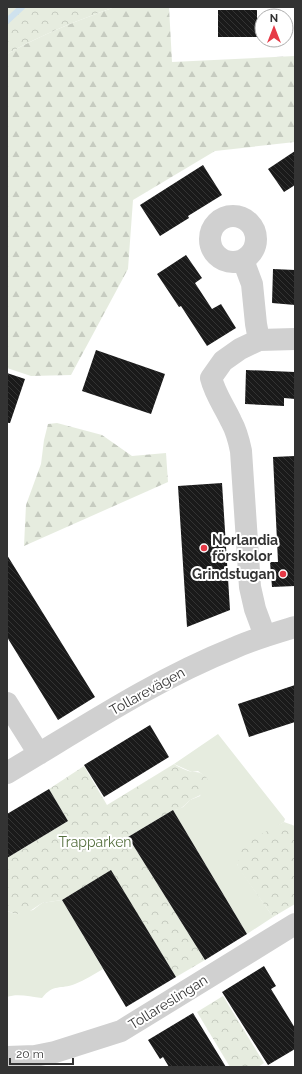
<svg xmlns="http://www.w3.org/2000/svg" width="302" height="1074" font-family="Raleway,sans-serif">
  <style>
    .grass { fill: #e6ecdf }
    .forest { fill: url(#forest-firs) }
    .park { fill: url(#park-crowns) }
    .lines { fill: none; stroke-linecap: round; stroke-linejoin: round }
    .stream { stroke: #cfe2ee; stroke-width: 6 }
    .building { fill: url(#building-back-hatch) }
    .minor { stroke: #d0d0d0; stroke-width: 22 }
    .poi-dot { fill: #e63946; stroke: #fff; stroke-width: 1.5 }
    .labels { text-anchor: middle; stroke-width: 4; stroke-linejoin: round; paint-order: stroke }
    .poi-label { font-size: 14px; font-weight: bold; fill: #333; stroke: #fff; text-anchor: start }
    .street-label { font-size: 14px; fill: #333; stroke: #fff }
    .park-label { font-size: 14px; fill: #56703f; stroke: #fff }
  </style>
  <defs>
    <pattern id="forest-firs" width="22" height="20" patternUnits="userSpaceOnUse"><rect width="22" height="20" fill="#e6ecdf"/><path d="M5 1l3.5 6h-7zM16 11l3.5 6h-7z" fill="#c6cbc0"/></pattern>
    <pattern id="park-crowns" width="20" height="18" patternUnits="userSpaceOnUse"><rect width="20" height="18" fill="#e6ecdf"/><path d="M2 6a3 3 0 1 1 6 0M12 15a3 3 0 1 1 6 0" fill="none" stroke="#c6cbc0"/></pattern>
    <pattern id="building-back-hatch" width="6" height="6" patternUnits="userSpaceOnUse"><rect width="6" height="6" fill="#1a1a1a"/><path d="M-1 5l2 2M0 0l6 6M5-1l2 2" fill="none" stroke="#333"/></pattern>
  </defs>
  <rect width="100%" height="100%" fill="#fff"/>
  <!-- grass -->
  <path class="grass" d="M218,734L285,819L284,822L276,827L237,865L273,917L247,934L173,810H176L183,807L190,800L200,796L207,778L198,771L192,772L174,764Z
    M62,900L103,969C94,974 85,980 75,984C60,990 54,983 42,998C30,997 18,993 7,997V911L16,914L33,910L42,903Z"/>
  <!-- forest -->
  <path class="forest" d="M115,7H169L172,62L295,56V142L215,151L133,200L128,269L71,375L31,376L7,368V54C41,35 78,20 115,7Z
    M57,423L102,435L132,456L166,453L168,482L24,546L26,505L41,464L44,440L48,424Z"/>
  <!-- park -->
  <path class="park" d="M7,7H115C78,20 41,35 7,54Z
    M174,764C179,767 186,771 193,772C200,772 202,773 207,778C208,783 209,787 206,791C202,795 196,797 192,799C185,803 182,811 173,810L128,837L205,960L176,977L111,871L62,900L42,903L27,913L16,914L7,911V858L68,821L49,789L84,766L107,805Z
    M284,822L295,826V904L273,917L237,866L243,844Z
    M223,996L264,1063L258,1067H230L197,1012Z"/>
  <g class="lines">
    <!-- stream -->
    <path class="stream" d="M7,21L22,7"/>
  </g>
  <!-- building -->
  <path class="building" d="M218,10H257V37H218Z
    M295,151V185L284,192L268,169Z
    M203,165L222,195L188,216L189,218L160,236L140,205Z
    M186,255L202,278L195,283L212,309L221,304L236,328L207,346L181,306L179,307L157,274Z
    M273,269L295,270V305L272,303Z
    M96,350L165,374L151,414L82,391Z
    M246,370L295,372V399L284,398V406L245,404Z
    M7,373L25,379L10,423H7Z
    M295,456V586L272,587L270,562H278L273,457Z
    M222,483L230,610L187,627L178,486Z
    M7,555L95,697L58,720L7,637Z
    M295,685V722L249,737L238,704Z
    M150,725L169,757L104,797L84,765Z
    M49,789L68,821L7,858V814Z
    M173,810L247,934L205,960L128,837Z
    M111,870L176,977L126,1007L62,900Z
    M264,966L276,986L271,989L295,1028V1049L268,1065L222,992Z
    M193,1013L226,1067H169L163,1057L160,1059L148,1040Z"/>
  <g class="lines">
    <!-- minor -->
    <path class="minor" d="M210 239a23 23 0 1 1 46 0a23 23 0 1 1-46 0Z
      M243,260L252,284L256,324L259,340
      M265,636L255,609L250,587L241,451C239,441 236,430 231,421C224,406 215,394 211,378L223,361L240,349L259,340L295,339
      M7,703L39,754
      M7,773C81,729 154,680 234,648C254,639 275,633 295,627
      M7,1057L35,1056L55,1052L121,1031L295,924"/>
  </g>
  <!-- markers -->
  <g class="poi-dot">
    <circle cx="204" cy="548" r="4"/>
    <circle cx="283" cy="574" r="4"/>
  </g>
  <g class="labels">
    <!-- poi labels -->
    <g class="poi-label">
      <text x="212" y="545">Norlandia<tspan x="212" dy="16">förskolor</tspan></text>
      <text x="275" y="579" text-anchor="end">Grindstugan</text>
    </g>
    <!-- street labels -->
    <g class="street-label">
      <text transform="translate(147 691) rotate(-29)" y="5">Tollarevägen</text>
      <text transform="translate(168 1002) rotate(-32)" y="5">Tollareslingan</text>
    </g>
    <!-- park labels -->
    <g class="park-label">
      <text x="95" y="847">Trapparken</text>
    </g>
  </g>
  <!-- border -->
  <rect width="302" height="1074" fill="none" stroke="#333333" stroke-width="16"/>
  <!-- north arrow -->
  <g transform="translate(274 28)"><circle r="19" fill="#ffffff" stroke="#adadad"/>
  <path d="M0-3L7 15L0 10L-7 15Z" fill="#e63946"/>
  <text y="-6" font-size="11" font-weight="bold" text-anchor="middle" fill="#333333">N</text>
  </g>
  <!-- scale -->
  <path d="M10 1058v6h63v-6" fill="none" stroke="#333333" stroke-width="2"/>
  <text x="16" y="1058" font-size="12" fill="#333333" stroke="#ffffff" stroke-width="3" paint-order="stroke">20 m</text>
</svg>
